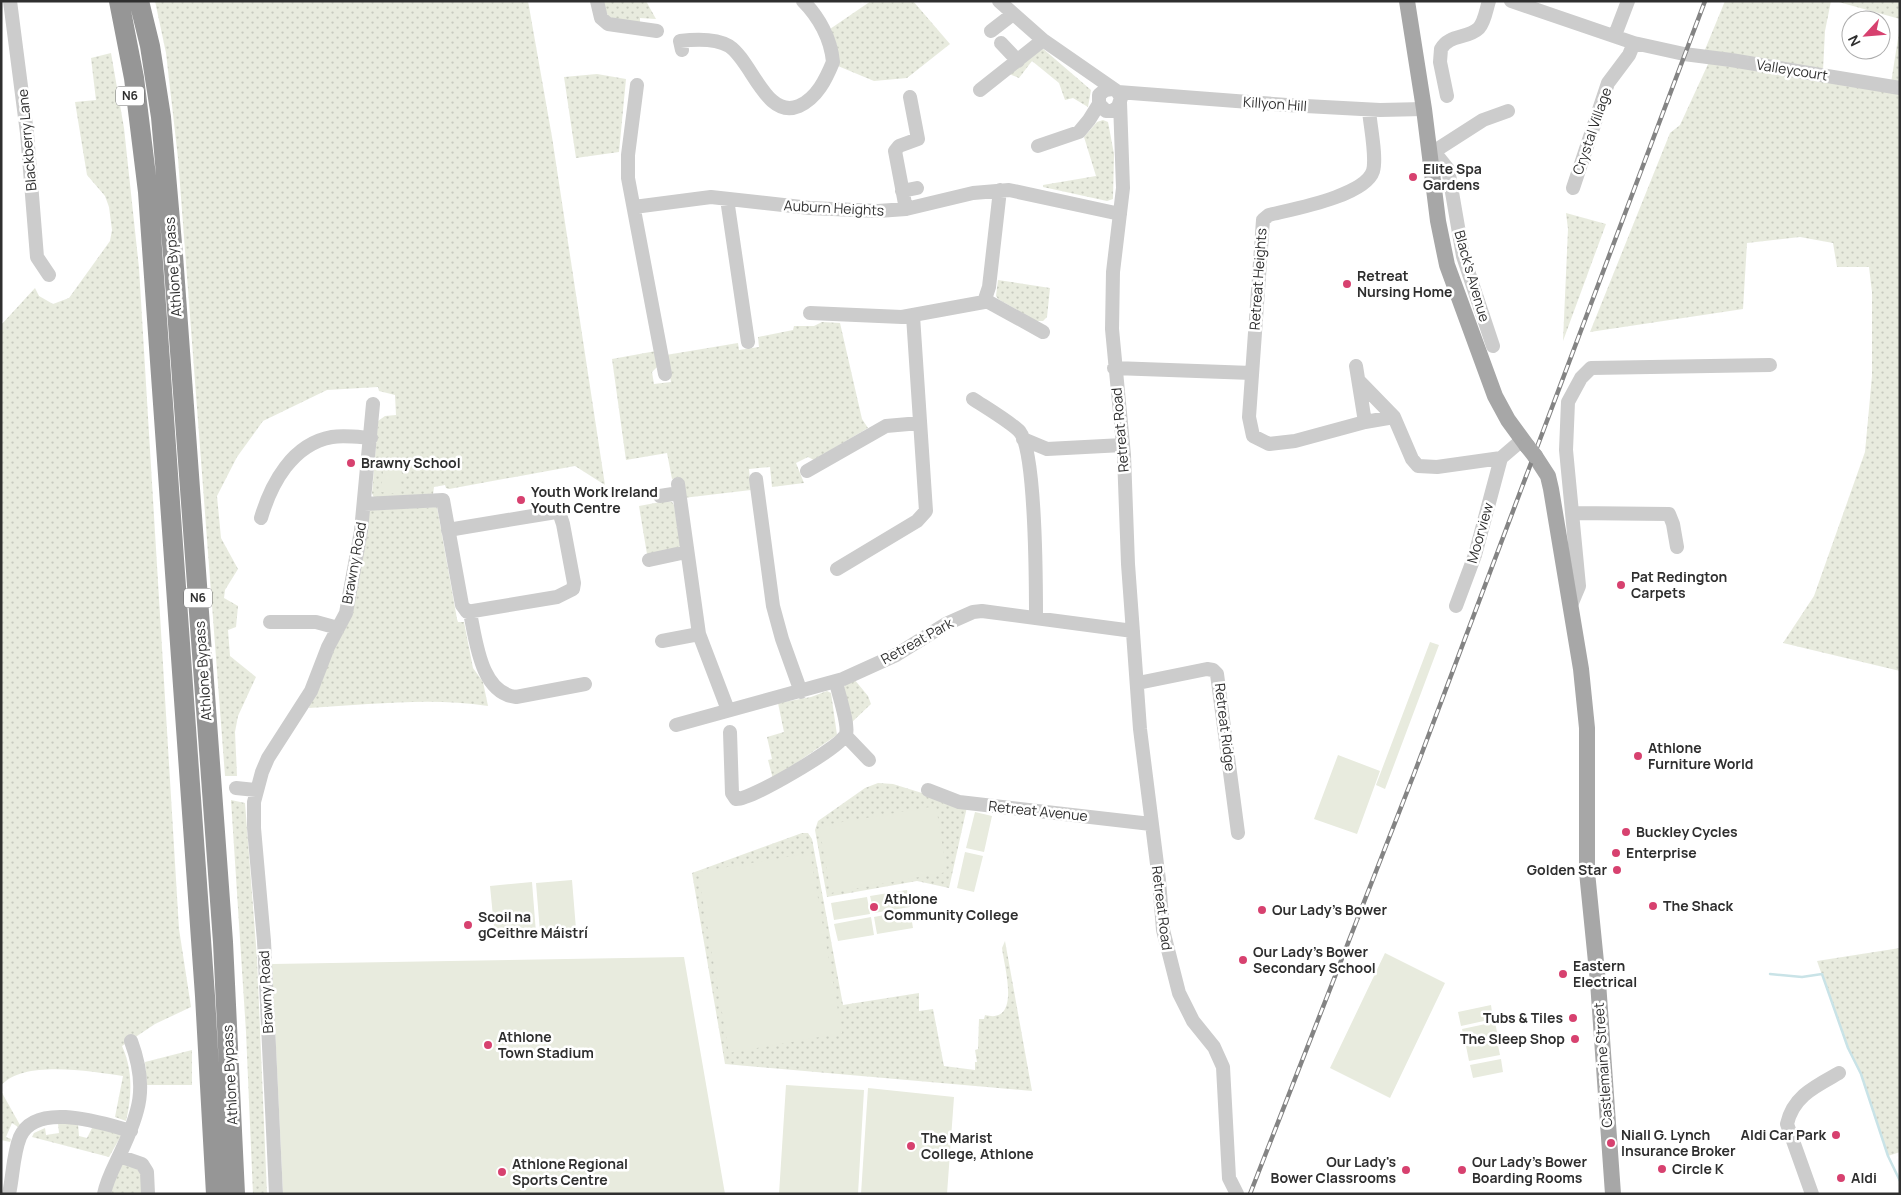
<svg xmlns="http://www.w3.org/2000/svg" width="1901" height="1195" font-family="Manrope,sans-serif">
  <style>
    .grass { fill: url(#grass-dots) }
    .garden { fill: #e8ebde }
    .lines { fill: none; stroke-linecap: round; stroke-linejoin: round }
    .stream { stroke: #c9e3e7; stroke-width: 2.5 }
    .minor { stroke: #ccc; stroke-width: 14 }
    .major { stroke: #a7a7a7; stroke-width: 16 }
    .highway { stroke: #969696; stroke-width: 20 }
    .rail-casing { stroke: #848484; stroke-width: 4.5 }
    .rail { stroke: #fff; stroke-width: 2.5; stroke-dasharray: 8; stroke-linecap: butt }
    .major-bridge { stroke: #a7a7a7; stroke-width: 16 }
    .poi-dot { fill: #d7416f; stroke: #fff; stroke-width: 2 }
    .labels { text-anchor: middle; stroke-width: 5; stroke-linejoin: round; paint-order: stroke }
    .shield { fill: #fff; stroke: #6d6d6d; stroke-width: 1 }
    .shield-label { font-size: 12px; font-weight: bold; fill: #2f2f2f }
    .street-label { font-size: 14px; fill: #2f2f2f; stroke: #fff }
    .poi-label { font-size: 14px; font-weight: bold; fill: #2f2f2f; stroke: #fff; text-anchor: start }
  </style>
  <defs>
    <pattern id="grass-dots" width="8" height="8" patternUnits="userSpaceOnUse" patternTransform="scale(1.25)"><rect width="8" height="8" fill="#e8ebde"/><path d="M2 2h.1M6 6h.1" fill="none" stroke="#c7cabf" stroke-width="1.8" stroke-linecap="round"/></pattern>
  </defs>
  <rect width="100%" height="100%" fill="#fff"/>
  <!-- grass -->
  <path class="grass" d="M155,1H528L552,137L605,485L575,466L449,489L446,488L445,485L434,487L433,494L374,498L372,493L378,421L385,416L396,415L395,395L379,391L378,387L327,390L263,421L237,457L217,496L221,538L238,569L225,590L224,598L238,606L236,627L228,630L230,656L256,677L238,716L235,732L237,776H225L178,158L166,53Z
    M601,1H646L656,19L640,18V26L610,20Z
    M871,1H913L950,44L907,78L874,81L838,66L837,46L830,29Z
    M1725,1H1831L1825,31L1823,71L1704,52Z
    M1835,1H1900V19Z
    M1900,26V84L1891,83Z
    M1041,47L1091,90L1088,107L1073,98L1065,100L1059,83L1032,61L1019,78L1009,74Z
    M111,53L124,128L139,268L179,929L191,1007L155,1024L122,1046C133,1070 132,1096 126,1121L115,1117L123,1076C93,1072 23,1059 1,1086V325L35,288L39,296L53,304L69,298L110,241L112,230L109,207L105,196L87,175L75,102L96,100L91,58Z
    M1709,62L1900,94V671L1783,643L1814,596L1865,452L1872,376V292L1869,267H1837L1833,243L1800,237L1747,243L1743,309L1590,332L1670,133L1680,125Z
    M597,74L626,79L619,152L576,158L564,77Z
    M1103,120L1108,122L1114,154L1113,199L1107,201L1043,187V185L1096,176L1084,137L1097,122Z
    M1566,213L1606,224L1563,341L1568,229Z
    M998,280L1050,288L1047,317L1043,321H1036L998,299L996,296Z
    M822,322L840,323L862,419L868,428L814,460L808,457L796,463L804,483L772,487L770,467L749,469L751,490L683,498L681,478L672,479L667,453L626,460L612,359L656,351L658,366L652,372L654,384L671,382L666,355L738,343L739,350L759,347L758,337L793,330L794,326H814Z
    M666,501L672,502L674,505L681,545L677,549L647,554L639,506Z
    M437,507L457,619L458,622H464L473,668L483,682L488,706C429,697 368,705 309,708L310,702L328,659L367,513L370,510Z
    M854,679L868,696L871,704L850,724L844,687L845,683Z
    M827,691L831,693L837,735L773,779L768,760L772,759L767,737L784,732L778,703L811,697Z
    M878,783L893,784L967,807L949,888L917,881L827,897L815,830L818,821L865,788Z
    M231,800L245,803L257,958L267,1194H253L246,1032Z
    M802,833H808L812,839L843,1005L919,993V1011L933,1009L944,1066L975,1070V1062H977L975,1050L978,1049L979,1019H984L985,1015C1022,1025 1004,966 1002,948L1005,941L1032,1091L725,1064L692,873Z
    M1900,948V1152L1888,1156L1861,1074L1848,1048L1817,961Z
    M192,1050V1085H147L145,1062Z
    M1,1091L20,1125L18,1127L12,1123L6,1137L11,1139L10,1142L1,1140Z
    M58,1123L78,1124L79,1136L87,1138L93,1126L120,1134L121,1136L109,1157L32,1137L34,1133L45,1128L46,1135L59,1133Z
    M123,1164L135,1167L142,1173L141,1194H111L113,1177Z"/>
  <!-- garden -->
  <path class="garden" d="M384,462L402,464L400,494L381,492Z
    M1430,642L1439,645L1385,789L1376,785Z
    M1338,755L1380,771L1357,834L1314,819Z
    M936,806L947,872L831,893L819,826Z
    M975,812L992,816L984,852L966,848Z
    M965,852L983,856L974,892L957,888Z
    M810,853L842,1033L729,1053L698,872Z
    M572,880L576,929L540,932L536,883Z
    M532,882L536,933L495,937L490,886Z
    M907,890L910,907L874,913L870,896Z
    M867,897L870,914L834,920L831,903Z
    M910,910L913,928L877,934L874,917Z
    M871,917L874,935L838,941L834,924Z
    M1385,953L1445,983L1390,1098L1330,1068Z
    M684,957L725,1194H283L272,964Z
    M1491,1005L1493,1019L1461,1026L1458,1012Z
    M1495,1022L1498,1037L1465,1043L1462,1029Z
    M1497,1040L1500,1055L1469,1061L1466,1046Z
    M1501,1059L1503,1072L1473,1078L1470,1065Z
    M786,1085L864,1090L858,1194H779Z
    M868,1088L954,1097L947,1194H861Z"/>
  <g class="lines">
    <!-- stream -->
    <path class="stream" d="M1770,974L1802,977L1822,974L1848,1048L1861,1074L1888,1156L1900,1181"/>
    <!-- minor -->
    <path class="minor" d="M10,1L27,133L37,257L49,275
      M597,1L601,18L608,24L657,31
      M999,1L1043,40L1118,92L1121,98L1118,107L1112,111H1106L1099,104V95L1105,90L1112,89
      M1511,1L1634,43L1684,54L1731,60L1900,88
      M991,31L1013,14
      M1615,35L1628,1
      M1001,43L1018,61
      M682,50L680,41C696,39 715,38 729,46C752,61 766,120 799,106C817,98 826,79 833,62C831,39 819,17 803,1
      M637,85L628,155V178L665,374
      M980,90L1043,40
      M1118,92L1287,105L1380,110L1424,109
      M1447,96L1440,62L1441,49C1449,34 1468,39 1479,28C1485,21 1486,10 1489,1
      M1120,102L1123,188L1113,272L1112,329L1124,455L1128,564L1140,729L1159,880L1163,930L1179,993L1193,1021L1214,1047L1223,1067L1229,1178L1237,1194
      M1369,110C1370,125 1377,157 1373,171C1365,196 1293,209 1269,215L1263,220L1249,417L1253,436L1269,444L1295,441L1365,422L1394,417
      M1038,146L1079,132L1089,120L1099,104
      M1430,154L1440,159L1448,169L1463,256L1493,346
      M1430,154L1483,120L1508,111
      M1573,188L1608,83L1629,55L1634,43
      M902,191L917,188
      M727,199L748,342
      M634,207L711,197L810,208L878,211L906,209L973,193L1009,190L1120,214
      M906,209L895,151L899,146L918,139L910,97
      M985,300L1043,332
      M810,313L902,317L984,302L989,287L1000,190
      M1356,366L1365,422
      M1114,368L1252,373
      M1359,381L1394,417L1412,459L1418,466L1437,467L1501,458
      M973,399C985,407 1012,423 1020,432C1036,452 1036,587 1036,618
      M1023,439L1047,449L1123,445
      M807,471L886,426L920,423
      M756,479L773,606L782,639L801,692
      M678,484L699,634L728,710
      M660,496L679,493
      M364,504L443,500L462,605L467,612L557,597L573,589L574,583L563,524L560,515L556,512L448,530
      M1573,513L1669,514L1673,524L1677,547
      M261,518C271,484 292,444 332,437C344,435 358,437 371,438
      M649,560L686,552
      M837,569L917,521L926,511L913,316
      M1571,605L1579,586L1566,450L1568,402L1581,378L1591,368L1770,365
      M1456,606L1475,555L1501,458L1522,440
      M470,613C476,639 480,693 516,697L585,684
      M270,622H316L338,628
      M662,641L699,634
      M1138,683L1207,669L1213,670L1217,674L1238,833
      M676,725L843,679L896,655L946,624L973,612L982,611L1133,631
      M730,732L732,793L736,799C749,801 843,746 846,734C849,724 838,693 836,682
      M846,736L869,760
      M236,788L256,790
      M928,790L959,802L1151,824
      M119,1156L142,1164L147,1172L148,1194
      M9,1194C13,1176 13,1154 20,1137C36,1100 105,1124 131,1131
      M104,1194C107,1179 114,1167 120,1154C140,1112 148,1087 131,1041
      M276,1194L264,941L254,828V802L262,772L268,758L311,691L328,647L346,613L361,531L373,404
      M1812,1194L1787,1124C1793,1096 1816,1086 1839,1073"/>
    <!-- major -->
    <path class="major" d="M1407,1L1424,109L1438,221L1447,265L1495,396L1508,420L1527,446
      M1535,456L1548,476L1551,489L1581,669L1587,728V872L1598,982L1613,1194"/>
    <!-- highway -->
    <path class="highway" d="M119,1L134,78L148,192L205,996L216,1194
      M139,1L150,46L161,117L173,255L223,942L235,1194"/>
    <defs>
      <path id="rail" d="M1250,1194L1414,774L1705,1"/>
    </defs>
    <!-- rail casing -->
    <use href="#rail" class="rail-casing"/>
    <!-- rail -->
    <use href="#rail" class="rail"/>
    <!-- major-bridge -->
    <path class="major-bridge" d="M1527,446L1535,456"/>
  </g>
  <!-- markers -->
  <g class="poi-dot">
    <circle cx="1413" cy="177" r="5"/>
    <circle cx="1347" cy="284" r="5"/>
    <circle cx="351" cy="463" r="5"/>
    <circle cx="521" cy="500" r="5"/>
    <circle cx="1621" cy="585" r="5"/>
    <circle cx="1638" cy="756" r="5"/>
    <circle cx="1626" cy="832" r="5"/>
    <circle cx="1616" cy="853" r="5"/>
    <circle cx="1617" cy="870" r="5"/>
    <circle cx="1653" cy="906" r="5"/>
    <circle cx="874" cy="907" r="5"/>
    <circle cx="1262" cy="910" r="5"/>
    <circle cx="468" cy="925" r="5"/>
    <circle cx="1243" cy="960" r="5"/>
    <circle cx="1563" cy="974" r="5"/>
    <circle cx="1573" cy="1018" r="5"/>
    <circle cx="1575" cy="1039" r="5"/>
    <circle cx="488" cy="1045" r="5"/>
    <circle cx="1836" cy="1135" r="5"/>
    <circle cx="1611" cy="1143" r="5"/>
    <circle cx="911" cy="1146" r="5"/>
    <circle cx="1662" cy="1169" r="5"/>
    <circle cx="1406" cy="1170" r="5"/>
    <circle cx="1462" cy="1170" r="5"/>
    <circle cx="502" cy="1172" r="5"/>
    <circle cx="1841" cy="1178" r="5"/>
  </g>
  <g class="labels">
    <!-- shield labels -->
    <g class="shield">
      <rect x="116" y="86.5" width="28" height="19" rx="4"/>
      <rect x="184" y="588.5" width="28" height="19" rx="4"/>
    </g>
    <g class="shield-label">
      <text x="130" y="100">N6</text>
      <text x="198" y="602">N6</text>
    </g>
    <!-- street labels -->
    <g class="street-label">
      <text transform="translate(1792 70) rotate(9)" y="5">Valleycourt</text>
      <text transform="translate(1275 104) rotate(4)" y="5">Killyon Hill</text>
      <text transform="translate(1592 131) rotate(-71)" y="5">Crystal Village</text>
      <text transform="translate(27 140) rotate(-95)" y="5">Blackberry Lane</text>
      <text transform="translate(834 208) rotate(3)" y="5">Auburn Heights</text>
      <text transform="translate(173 267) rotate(-94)" y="5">Athlone Bypass</text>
      <text transform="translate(1472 276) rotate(74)" y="5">Black's Avenue</text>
      <text transform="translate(1258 279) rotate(-86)" y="5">Retreat Heights</text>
      <text transform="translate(1120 430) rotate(-95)" y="5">Retreat Road</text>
      <text transform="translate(1480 533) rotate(-74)" y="5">Moorview</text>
      <text transform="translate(354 563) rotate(-80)" y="5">Brawny Road</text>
      <text transform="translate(917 641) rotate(-29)" y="5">Retreat Park</text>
      <text transform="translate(203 671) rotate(-94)" y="5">Athlone Bypass</text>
      <text transform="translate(1225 727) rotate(83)" y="5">Retreat Ridge</text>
      <text transform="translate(1038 811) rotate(6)" y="5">Retreat Avenue</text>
      <text transform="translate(1162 908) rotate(83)" y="5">Retreat Road</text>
      <text transform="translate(266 992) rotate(-93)" y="5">Brawny Road</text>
      <text transform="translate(1603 1065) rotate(-94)" y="5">Castlemaine Street</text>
      <text transform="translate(230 1075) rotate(-93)" y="5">Athlone Bypass</text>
    </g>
    <!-- poi labels -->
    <g class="poi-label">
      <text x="1423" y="174">Elite Spa<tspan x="1423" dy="16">Gardens</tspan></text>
      <text x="1357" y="281">Retreat<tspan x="1357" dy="16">Nursing Home</tspan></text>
      <text x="361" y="468">Brawny School</text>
      <text x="531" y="497">Youth Work Ireland<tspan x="531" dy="16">Youth Centre</tspan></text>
      <text x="1631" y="582">Pat Redington<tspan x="1631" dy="16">Carpets</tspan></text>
      <text x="1648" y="753">Athlone<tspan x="1648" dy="16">Furniture World</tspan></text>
      <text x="1636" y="837">Buckley Cycles</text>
      <text x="1626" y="858">Enterprise</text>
      <text x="1607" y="875" text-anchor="end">Golden Star</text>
      <text x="884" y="904">Athlone<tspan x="884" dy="16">Community College</tspan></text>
      <text x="1663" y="911">The Shack</text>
      <text x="1272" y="915">Our Lady's Bower</text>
      <text x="478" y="922">Scoil na<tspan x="478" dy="16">gCeithre Máistrí</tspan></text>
      <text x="1253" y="957">Our Lady's Bower<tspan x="1253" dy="16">Secondary School</tspan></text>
      <text x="1573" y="971">Eastern<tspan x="1573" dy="16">Electrical</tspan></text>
      <text x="1563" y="1023" text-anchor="end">Tubs &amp; Tiles</text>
      <text x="498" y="1042">Athlone<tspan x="498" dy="16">Town Stadium</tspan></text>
      <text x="1565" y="1044" text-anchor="end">The Sleep Shop</text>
      <text x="1621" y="1140">Niall G. Lynch<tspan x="1621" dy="16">Insurance Broker</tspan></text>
      <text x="1826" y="1140" text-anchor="end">Aldi Car Park</text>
      <text x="921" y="1143">The Marist<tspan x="921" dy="16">College, Athlone</tspan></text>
      <text x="1396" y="1167" text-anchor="end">Our Lady's<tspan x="1396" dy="16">Bower Classrooms</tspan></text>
      <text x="1472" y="1167">Our Lady's Bower<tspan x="1472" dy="16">Boarding Rooms</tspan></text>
      <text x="512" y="1169">Athlone Regional<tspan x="512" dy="16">Sports Centre</tspan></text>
      <text x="1672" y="1174">Circle K</text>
      <text x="1851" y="1183">Aldi</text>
    </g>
  </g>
  <!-- border -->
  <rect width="1901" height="1195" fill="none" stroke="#2f2f2f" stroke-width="5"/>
  <!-- north arrow -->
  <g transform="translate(1866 35) rotate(244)"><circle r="24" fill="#ffffff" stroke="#acacac"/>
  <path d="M0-4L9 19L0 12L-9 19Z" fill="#d7416f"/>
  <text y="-8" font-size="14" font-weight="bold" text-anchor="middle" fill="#2f2f2f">N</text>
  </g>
</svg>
